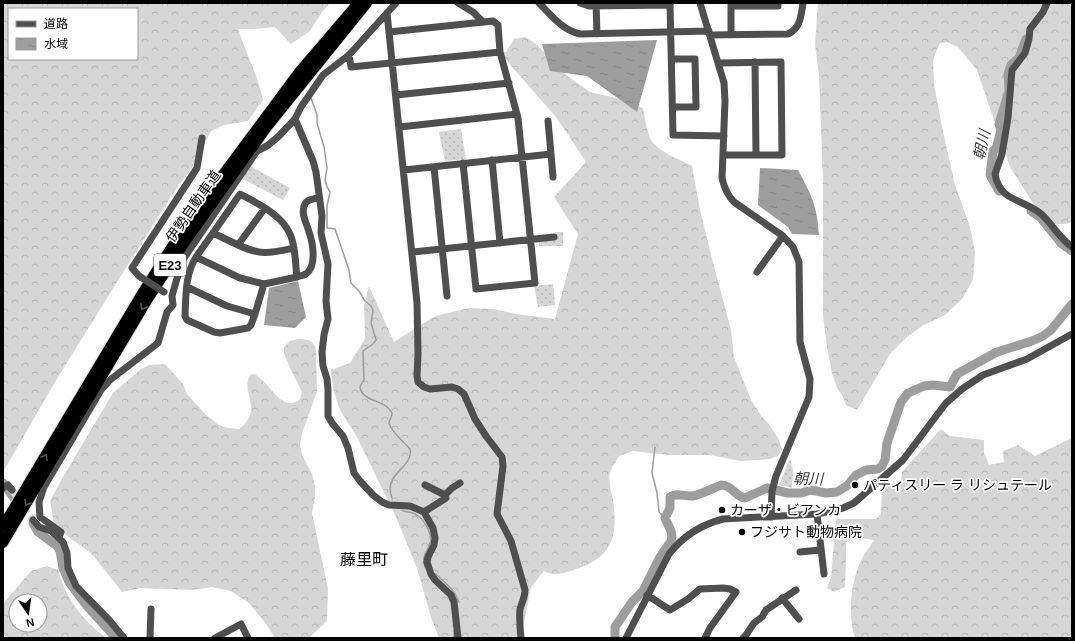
<svg xmlns="http://www.w3.org/2000/svg" width="1075" height="641" font-family="Helvetica,'Noto Sans JP',sans-serif">
  <style>
    .grass { fill: url(#grass-dots) }
    .forest { fill: url(#forest-crowns); fill-rule: evenodd }
    .water { fill: url(#water-ripples) }
    .lines { fill: none; stroke-linecap: round; stroke-linejoin: round }
    .stream { stroke: #9d9d9d; stroke-width: 1.5 }
    .river { stroke: #9d9d9d; stroke-width: 9 }
    .minor-tunnel { stroke: #d9d9d9; stroke-width: 7; stroke-dasharray: 7 3.5; stroke-linecap: butt }
    .highway-casing { stroke: #dbdbdb; stroke-width: 12 }
    .minor { stroke: #4f4f4f; stroke-width: 7 }
    .highway { stroke: #000; stroke-width: 10 }
    .minor-bridge { stroke: #4f4f4f; stroke-width: 7 }
    .oneway { stroke: #595959 }
    .poi-dot { fill: #000; stroke: #fff; stroke-width: 1.5 }
    .labels { text-anchor: middle; stroke-width: 3.5; stroke-linejoin: round; paint-order: stroke }
    .shield { fill: #fff; stroke: #4c4c4c; stroke-width: 1 }
    .shield-label { font-size: 13px; font-weight: bold; fill: #000 }
    .street-label { font-size: 14px; fill: #000; stroke: #fff }
    .poi-label { font-size: 14px; fill: #000; stroke: #fff; text-anchor: start }
    .water-label { font-size: 15px; font-style: italic; fill: #3e3e3e; stroke: #fff }
    .quarter-label { font-size: 16px; fill: #000; stroke: #fff }
  </style>
  <defs>
    <pattern id="grass-dots" width="8" height="8" patternUnits="userSpaceOnUse"><rect width="8" height="8" fill="#d6d6d6"/><path d="M2 2h.1M6 6h.1" fill="none" stroke="#b6b6b6" stroke-width="1.8" stroke-linecap="round"/></pattern>
    <pattern id="forest-crowns" width="20" height="18" patternUnits="userSpaceOnUse"><rect width="20" height="18" fill="#d6d6d6"/><path d="M2 6a3 3 0 1 1 6 0M12 15a3 3 0 1 1 6 0" fill="none" stroke="#b6b6b6"/></pattern>
    <pattern id="water-ripples" width="26" height="14" patternUnits="userSpaceOnUse"><rect width="26" height="14" fill="#9d9d9d"/><path d="M2 4q2-2 4 0t4 0M15 11q2-2 4 0t4 0" fill="none" stroke="#858585"/></pattern>
  </defs>
  <rect width="100%" height="100%" fill="#fff"/>
  <!-- grass -->
  <path class="grass" d="M461,129L466,159L445,161L439,132Z
    M250,166L290,188L283,200L241,178Z
    M555,232H563V246H539V241L555,240Z
    M553,284L555,305L538,307L534,286Z
    M790,458L793,471L792,488L779,485Z"/>
  <!-- forest -->
  <path class="forest" d="M3,3H330L322,12L310,31L291,44L275,27L255,29H238C246,53 258,76 263,100L248,121L224,125L211,131L194,165L176,189L117,282L55,382L3,472ZM9,9H137V59H9Z
    M818,3H1072V222L1066,224H1054L1037,209L1010,167L977,70L958,47L947,42L940,43L936,52L933,61L934,84L942,127L955,185L970,227L975,252L973,280L962,299L945,315L922,326L907,337L890,354L857,410L846,405L842,395L837,388L832,373L827,347L823,316V182L819,75L815,44Z
    M525,37L536,44L566,75L590,92L620,99L643,108C645,117 647,137 654,144C664,154 679,159 692,166L700,210L711,255L731,330L734,357L751,400L762,417L768,423L778,438L782,449L778,456L770,459L758,460L740,461L710,455H668L633,451L619,456C616,461 612,467 610,472C608,481 611,491 613,500C618,536 613,557 576,569C565,573 555,577 544,571L531,587L521,638H439L431,617L417,568L396,517L356,435L340,410L333,389L331,370L350,363L365,339L364,305L369,286L394,342L435,316L469,308L493,309L516,314L555,319L578,234L554,197L586,162L569,136L555,116L499,52H506L514,39Z
    M298,339C307,339 314,340 316,350L317,392L302,433L300,444L302,455L312,474L315,486V498L312,513L328,589L327,621L309,638H275L266,624L249,603L231,591L212,587L192,590L140,588L122,592L92,554L66,535L54,524L50,501L63,477L113,393L141,369L149,365L165,364L183,384L187,394L206,415L219,425L227,428L239,429C265,409 240,394 250,375L255,374C258,377 262,380 265,383C274,392 286,412 300,399L302,392L290,368L284,353V347L290,341Z
    M941,429L950,436L984,440V453L989,465L1004,462L1003,451L1018,445L1035,456L1072,438V638H855C847,612 851,576 865,553C868,549 871,545 874,540L861,538L846,542V559L845,587L834,592L827,588L831,577L836,519H876L881,514L882,487L901,484L902,472Z
    M47,566L58,570C66,599 82,620 106,638H3V604L31,571ZM16,601H40V625H16Z"/>
  <!-- water -->
  <path class="water" d="M657,40L637,112L587,76L550,71L542,44Z
    M760,168L798,170C812,196 817,206 819,235L792,234L788,227L758,205Z
    M298,281L306,317L295,328L264,325L269,288Z"/>
  <g class="lines">
    <!-- stream -->
    <path class="stream" d="M311,98L317,115V123L324,147L327,168L325,180L327,187L330,192L327,206V228L335,229L349,270L351,283L359,291L365,301L371,306L373,310L371,323L376,340L373,344L363,351L364,379L360,387L361,391C368,403 386,400 392,413C392,417 390,419 389,422C389,430 405,443 410,449C414,468 382,473 392,498
      M655,447L652,473L657,493L659,512L665,518
      M403,511C409,512 414,512 418,516C425,521 433,535 430,543C427,552 421,557 425,567
      M436,574C445,583 455,590 459,602
      M454,632V638"/>
    <!-- river -->
    <path class="river" d="M999,191L990,175L993,151L996,149L1001,130L999,124L1009,91L1008,74L1011,65L1019,58L1026,39
      M1031,211L1040,217L1061,243L1072,251
      M3,483L14,498
      M33,523L38,532L57,546L60,551L63,568L69,582L87,606L116,638
      M615,638V627L632,602L643,591L660,557L671,541L672,537L671,531L665,518L670,508V497C677,492 685,497 693,496C702,494 712,489 721,485C732,485 735,496 745,498L767,488L788,493H801L811,490L826,493L837,492L848,485L856,475L866,470L878,469L882,466L885,460L887,443L901,402L908,393L924,386L933,385L950,387L957,374L997,352L1032,341L1043,336L1051,330L1072,304"/>
    <!-- minor-tunnel -->
    <path class="minor-tunnel" d="M12,490L33,520"/>
    <defs>
      <path id="highway" d="M3,526L141,295L176,240L212,189L299,72L358,3
        M3,543L148,299L183,245L267,127L367,3"/>
    </defs>
    <!-- highway casing -->
    <use href="#highway" class="highway-casing"/>
    <!-- minor -->
    <path class="minor" d="M458,3L473,12L483,22
      M539,3C551,15 562,30 580,34L709,31
      M580,3L589,6L670,5
      M596,3L597,34
      M670,3L673,135L724,136
      M700,3L724,83L725,101L722,178C724,187 727,195 734,202L783,236L793,247L799,262L800,342L810,379L809,397L776,476L772,491L771,517
      M731,3V34
      M1047,3L1043,12L1030,29L1029,39L1025,53L1012,70L1008,118L1002,154L995,174C996,181 1000,190 1007,195C1017,202 1030,205 1040,213C1052,223 1059,238 1072,247
      M731,6H778V3
      M387,13L417,303L418,354L417,376L418,382L424,387L430,389L452,387L458,389L464,394L475,419L486,436L502,457L503,466L497,514L511,541L525,590C525,597 522,602 520,609C519,618 520,628 521,638
      M389,32L493,21L498,25L500,52L518,118L535,283L476,289L463,163
      M710,35L788,34C801,28 801,15 803,3
      M349,55L351,67L500,52
      M672,59H695L696,107H673
      M755,62L756,155
      M719,63L781,62L782,155H723
      M396,95L509,83
      M295,119L313,161L316,172L322,216L321,233L328,264L326,301L328,319L324,335L322,352L323,366L327,379L328,390V416L332,423L343,436L348,448L354,473L360,481L373,495L382,502L389,505L410,506L424,512L433,528L435,538L434,545L428,557L427,562L431,574L435,580L451,595L454,602L458,638
      M548,121L551,154
      M400,127L517,114
      M492,160L500,243
      M434,167L447,296
      M404,170L551,154L553,177
      M265,208L238,245L213,233L240,194C257,203 282,215 290,234C296,247 295,263 297,277C300,276 304,275 306,274C317,266 313,243 309,232C307,224 300,213 305,204C307,199 314,199 318,198
      M238,245C262,256 270,253 294,248
      M413,252L554,237
      M196,257C185,275 186,295 185,316L187,320L214,332L220,333L248,328L251,325L255,314
      M757,272L783,236
      M139,276L132,268L197,168L202,138
      M264,284L297,277
      M187,287L227,306L255,314L264,284L240,278L196,257L213,233
      M425,485L445,495
      M3,488L8,485L12,490
      M424,512L446,498L445,495L452,488L460,483
      M817,514L824,574
      M33,520L39,527L51,531L63,542L67,553L68,568L76,586L110,621L124,638
      M59,538L61,532L40,517L39,502L44,487L101,390L110,380L158,343L167,312L173,305L172,296L182,261L257,151L267,146L279,136L295,119L301,107L323,75L349,55L396,3
      M800,552L820,550
      M647,595L670,610L688,599L700,589L723,588L730,589L736,592L710,628L705,638
      M782,598L799,619
      M150,638L151,609
      M215,638L241,624L248,638
      M626,638L669,554C683,536 700,525 723,519L817,514L843,508L854,503L903,460L946,403L962,389L983,375L1027,359L1072,334
      M743,638L746,635L754,623L762,617L766,610L796,590"/>
    <!-- highway -->
    <use href="#highway" class="highway"/>
    <!-- minor-bridge -->
    <path class="minor-bridge" d="M139,276L164,292"/>
  </g>
  <!-- one-way arrows -->
  <defs><path id="oneway-chevron" d="M-2-3.5L2.5 0L-2 3.5" fill="none" stroke-width="1.6" stroke-linecap="round" stroke-linejoin="round"/></defs>
  <g class="oneway">
    <use href="#oneway-chevron" transform="translate(143 307) rotate(121)"/>
    <use href="#oneway-chevron" transform="translate(45 457) rotate(-59)"/>
    <use href="#oneway-chevron" transform="translate(27 503) rotate(121)"/>
  </g>
  <!-- markers -->
  <g class="poi-dot">
    <circle cx="855" cy="485" r="4"/>
    <circle cx="722" cy="510" r="4"/>
    <circle cx="742" cy="532" r="4"/>
  </g>
  <g class="labels">
    <!-- shield labels -->
    <rect class="shield" x="154" y="254" width="32" height="22" rx="3"/>
    <g class="shield-label">
      <text x="170" y="270">E23</text>
    </g>
    <!-- street labels -->
    <g class="street-label">
      <text transform="translate(193 206) rotate(-55)" y="5">伊勢自動車道</text>
    </g>
    <!-- poi labels -->
    <g class="poi-label">
      <text x="863" y="490">パティスリー ラ リシュテール</text>
      <text x="730" y="515">カーザ・ビアンカ</text>
      <text x="750" y="537">フジサト動物病院</text>
    </g>
    <!-- water labels -->
    <g class="water-label">
      <text transform="translate(982 145) rotate(-77)" y="5">朝川</text>
      <text transform="translate(808 479) rotate(1)" y="5">朝川</text>
    </g>
    <!-- quarter labels -->
    <g class="quarter-label">
      <text x="364" y="565">藤里町</text>
    </g>
  </g>
  <!-- border -->
  <rect width="1075" height="641" fill="none" stroke="#000000" stroke-width="8"/>
  <!-- legend -->
  <rect x="8" y="8" width="130" height="52" fill="#ffffff" stroke="#999999"/>
  <rect x="16" y="21" width="20" height="6" fill="#4f4f4f" stroke="#999999"/>
  <text x="44" y="28" font-size="12" fill="#000000">道路</text>
  <rect x="16" y="38" width="20" height="12" fill="url(#water-ripples)" stroke="#999999"/>
  <text x="44" y="48" font-size="12" fill="#000000">水域</text>
  <!-- north arrow -->
  <g transform="translate(28 613) rotate(167)"><circle r="19" fill="#ffffff" stroke="#999999"/>
  <path d="M0-3L7 15L0 10L-7 15Z" fill="#000000"/>
  <text y="-6" font-size="11" font-weight="bold" text-anchor="middle" fill="#000000">N</text>
  </g>
</svg>
